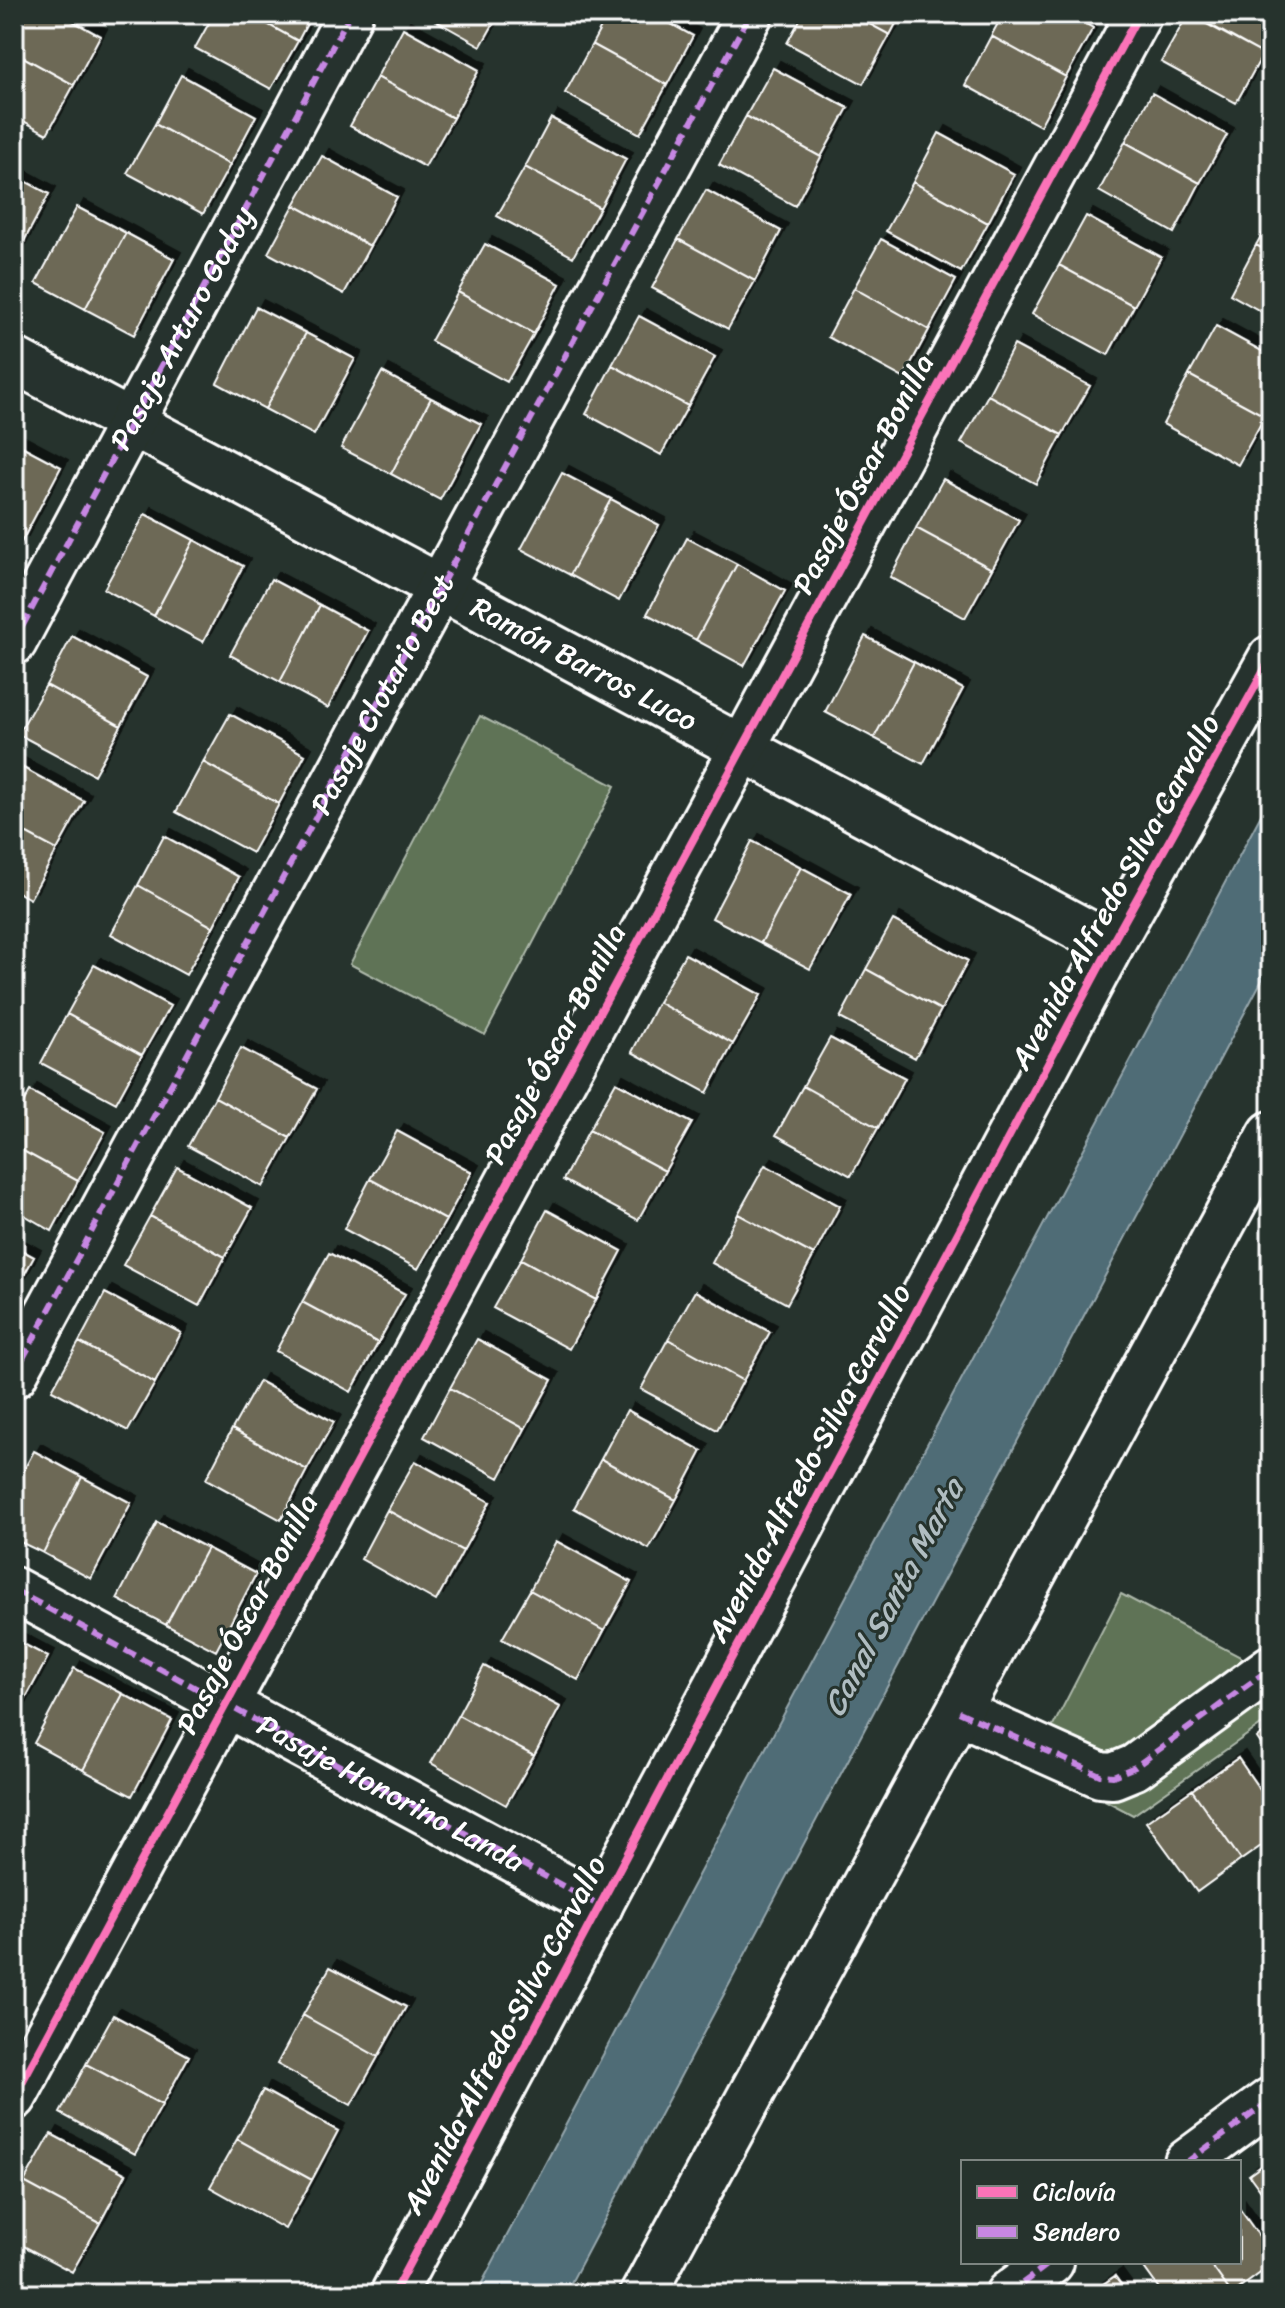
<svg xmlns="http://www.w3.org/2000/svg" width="1285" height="2308" font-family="Sriracha,sans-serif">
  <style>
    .green { fill: #5e7357; stroke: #aeb9ab; stroke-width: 2 }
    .water { fill: #506c76; stroke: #96a7ad; stroke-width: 2 }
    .building { fill: #6d6956; stroke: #fff; stroke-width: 2; filter: url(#shadow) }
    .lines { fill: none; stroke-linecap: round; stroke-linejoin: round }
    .street-casing { stroke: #fff; stroke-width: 50 }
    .secondary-casing { stroke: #fff; stroke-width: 50 }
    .street { stroke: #26332d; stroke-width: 44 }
    .secondary { stroke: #26332d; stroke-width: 44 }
    .quiet { stroke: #c787e3; stroke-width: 6; stroke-dasharray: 12 6; stroke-linecap: butt }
    .cycleway-casing { stroke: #26332d; stroke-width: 13 }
    .cycleway { stroke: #fb73b8; stroke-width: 8 }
    .labels { text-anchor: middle; stroke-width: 6; stroke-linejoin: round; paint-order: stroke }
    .street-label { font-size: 30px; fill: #fff; stroke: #26332d }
    .water-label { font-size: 32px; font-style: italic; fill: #b0bdc1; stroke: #26332d }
  </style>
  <defs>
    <filter id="shadow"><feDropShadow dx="7" dy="-7" stdDeviation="0" flood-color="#0009"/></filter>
  </defs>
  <rect width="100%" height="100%" fill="#26332d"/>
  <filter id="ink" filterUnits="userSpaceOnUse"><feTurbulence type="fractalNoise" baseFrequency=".0125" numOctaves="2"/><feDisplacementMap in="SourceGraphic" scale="16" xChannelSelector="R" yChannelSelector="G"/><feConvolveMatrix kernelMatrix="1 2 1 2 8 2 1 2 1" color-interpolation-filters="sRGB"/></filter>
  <g filter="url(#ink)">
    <!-- green -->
    <path class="green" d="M480,716L615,786L485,1035L350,964Z
      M1121,1594L1271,1673V1718L1133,1815L1034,1763Z"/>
    <!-- water -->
    <path class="water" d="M1271,796V963L565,2294H476Z"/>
    <!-- building -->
    <path class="building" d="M15,14H60L100,36L74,85L14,52Z
      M214,14H249L298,41L271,89L195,48Z
      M249,14H312L298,41Z
      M424,14H499L481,46Z
      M608,14H653L693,36L667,85L592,44Z
      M803,14H851L890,35L863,84L787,43Z
      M851,14H901L890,35Z
      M1003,14H1068L1093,28L1066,77L991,36Z
      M1188,14L1263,54L1236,103L1161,62Z
      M1191,14H1271V40L1263,54Z
      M403,28L479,70L453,118L377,77Z
      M991,36L1066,77L1040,126L965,85Z
      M592,44L667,85L640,134L565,93Z
      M14,52L74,85L47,134L14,116Z
      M773,68L848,108L821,157L746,116Z
      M181,75L256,116L230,165L155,124Z
      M377,77L453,118L425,167L350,126Z
      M1152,93L1227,135L1200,183L1125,142Z
      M746,116L821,157L795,206L719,165Z
      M551,118L626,159L600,208L525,167Z
      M155,124L230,165L203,214L127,173Z
      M939,133L1014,174L988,223L913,182Z
      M1125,142L1200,183L1174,233L1099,191Z
      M322,156L397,197L370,246L294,205Z
      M525,167L600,208L573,257L497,216Z
      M14,175L49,194L14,260Z
      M913,182L988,223L961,272L886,231Z
      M706,190L781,231L755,281L678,239Z
      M294,205L370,246L344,294L268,253Z
      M77,207L126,233L85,309L36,283Z
      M1086,216L1161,257L1134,306L1059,265Z
      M1271,218V253L1256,245Z
      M126,233L174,259L134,335L85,309Z
      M678,239L755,281L728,329L652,288Z
      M881,239L956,280L929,330L854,288Z
      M485,244L560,284L534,334L458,292Z
      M1256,245L1271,253V317L1230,294Z
      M1059,265L1134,306L1108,355L1032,314Z
      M854,288L929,330L903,378L828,337Z
      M458,292L534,334L507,382L431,341Z
      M256,307L306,333L265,409L217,383Z
      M639,316L715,357L688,406L612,365Z
      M1216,326L1271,356V404L1265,416L1189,375Z
      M306,333L355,359L314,435L265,409Z
      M1014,345L1090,386L1062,435L988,395Z
      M612,365L688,406L661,455L586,414Z
      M382,372L431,398L391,474L341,448Z
      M1189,375L1265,416L1238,465L1163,424Z
      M988,395L1062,435L1036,484L961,443Z
      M431,398L481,424L440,500L391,474Z
      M14,442L61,467L21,543L14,540Z
      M562,473L611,499L570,575L521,549Z
      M943,479L1019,520L992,569L916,528Z
      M611,499L659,525L619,601L570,575Z
      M145,514L194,540L154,616L104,589Z
      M916,528L992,569L965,618L890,577Z
      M687,538L737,564L696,640L647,614Z
      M194,540L243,566L203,642L154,616Z
      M737,564L785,591L744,666L696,640Z
      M271,579L320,605L280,682L230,655Z
      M320,605L368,631L328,708L280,682Z
      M72,636L147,677L121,726L46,685Z
      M865,636L914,662L874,738L825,712Z
      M914,662L963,689L923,764L874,738Z
      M46,685L121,726L94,775L18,734Z
      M230,714L305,755L279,804L203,762Z
      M203,762L279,804L252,853L176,812Z
      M14,763L84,801L57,850L14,827Z
      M14,827L57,850L30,899L14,890Z
      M164,836L239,877L213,927L138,885Z
      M752,841L801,867L761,943L712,918Z
      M801,867L851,894L810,969L761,943Z
      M138,885L213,927L186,975L111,934Z
      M893,920L968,961L941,1010L866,969Z
      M685,954L761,995L733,1044L658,1002Z
      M94,965L170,1006L142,1055L67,1014Z
      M866,969L941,1010L915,1058L840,1018Z
      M658,1002L733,1044L707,1093L632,1052Z
      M67,1014L142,1055L116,1103L41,1063Z
      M830,1038L905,1078L878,1128L803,1086Z
      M241,1048L317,1089L290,1138L215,1097Z
      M616,1082L692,1123L665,1171L589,1130Z
      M803,1086L878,1128L851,1176L776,1135Z
      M30,1091L105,1132L78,1181L14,1146V1120Z
      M215,1097L290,1138L263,1187L188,1146Z
      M589,1130L665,1171L638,1220L563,1180Z
      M397,1131L472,1172L446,1220L370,1179Z
      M14,1146L78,1181L52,1231L14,1209Z
      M765,1165L840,1206L814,1255L738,1214Z
      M177,1167L252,1208L225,1257L150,1216Z
      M370,1179L446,1220L418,1269L344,1229Z
      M547,1210L622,1251L596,1300L521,1259Z
      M738,1214L814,1255L787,1304L712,1263Z
      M150,1216L225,1257L199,1306L123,1265Z
      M14,1246L34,1257L14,1293Z
      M329,1253L405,1294L378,1343L302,1302Z
      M521,1259L596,1300L569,1349L493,1308Z
      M695,1291L770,1332L743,1381L668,1339Z
      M105,1293L181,1333L155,1383L79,1342Z
      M302,1302L378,1343L351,1392L276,1351Z
      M477,1339L552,1380L525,1429L450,1388Z
      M668,1339L743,1381L717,1430L641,1389Z
      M79,1342L155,1383L128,1431L52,1390Z
      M259,1381L334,1422L307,1470L232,1429Z
      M450,1388L525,1429L499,1478L424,1437Z
      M627,1410L702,1451L676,1500L601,1459Z
      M232,1429L307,1470L281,1520L206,1479Z
      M34,1451L82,1477L43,1553L14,1539V1488Z
      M601,1459L676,1500L649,1549L574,1508Z
      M415,1461L490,1502L463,1551L387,1510Z
      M82,1477L131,1503L91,1579L43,1553Z
      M387,1510L463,1551L436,1601L361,1559Z
      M157,1522L207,1548L166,1625L117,1599Z
      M556,1541L631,1582L604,1631L530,1590Z
      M207,1548L256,1574L216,1651L166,1625Z
      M530,1590L604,1631L578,1680L502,1639Z
      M14,1639L48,1657L14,1720Z
      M484,1666L560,1707L534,1756L458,1715Z
      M74,1668L123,1694L83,1770L34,1743Z
      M123,1694L172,1720L132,1796L83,1770Z
      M458,1715L534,1756L506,1805L431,1763Z
      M1271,1728V1759L1257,1738Z
      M1238,1758L1271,1806V1839L1241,1860L1192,1790Z
      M1192,1790L1241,1860L1197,1892L1146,1822Z
      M330,1967L406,2007L378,2057L303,2015Z
      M113,2015L189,2056L162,2105L86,2064Z
      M303,2015L378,2057L351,2105L277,2064Z
      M86,2064L162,2105L135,2154L60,2113Z
      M263,2090L338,2131L312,2180L237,2139Z
      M51,2134L126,2174L100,2223L24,2182Z
      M237,2139L312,2180L285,2229L210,2187Z
      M1271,2159V2205L1249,2175Z
      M24,2182L100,2223L72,2272L14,2241V2201Z
      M1239,2208L1271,2253V2265L1232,2294L1209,2262H1239Z
      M1140,2262H1209L1232,2294H1163Z
      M1115,2276L1128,2294H1089Z"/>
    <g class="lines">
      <defs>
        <g id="street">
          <path id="s1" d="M14,360L1111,945"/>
          <path id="s2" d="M14,642L350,14"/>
          <path id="s3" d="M14,1375L750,14"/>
          <path id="s4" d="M14,1590L600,1906"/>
          <path d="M959,1712L1100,1775L1113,1776L1135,1767L1271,1668"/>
          <path d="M14,2097L1139,14"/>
          <path d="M1187,2162L1271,2100"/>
          <path d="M393,2294L1111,945L1271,658"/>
          <path d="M1008,2294L1051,2262"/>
        </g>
        <path id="secondary" d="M643,2294L1271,1134"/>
      </defs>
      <!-- street casing -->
      <use href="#street" class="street-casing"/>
      <!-- secondary casing -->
      <use href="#secondary" class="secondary-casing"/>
      <!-- street -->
      <use href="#street" class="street"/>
      <!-- secondary -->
      <use href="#secondary" class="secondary"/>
      <!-- quiet -->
      <path class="quiet" d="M14,642L350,14
        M14,1375L750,14
        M14,1590L600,1906
        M959,1712L1100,1775L1113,1776L1135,1767L1271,1668
        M1187,2162L1271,2100
        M1008,2294L1051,2262"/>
      <defs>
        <path id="cycleway" d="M14,2097L1139,14
          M393,2294L1111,945L1271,658"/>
      </defs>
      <!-- cycleway casing -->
      <use href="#cycleway" class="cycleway-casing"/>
      <!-- cycleway -->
      <use href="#cycleway" class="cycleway"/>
    </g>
  </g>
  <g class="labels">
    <!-- street labels -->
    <g class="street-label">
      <text dy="10" stroke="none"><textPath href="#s2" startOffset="356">Pasaje Arturo Godoy</textPath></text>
      <text transform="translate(863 474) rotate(-62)" y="10">Pasaje Óscar Bonilla</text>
      <text dy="10" stroke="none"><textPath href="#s1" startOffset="646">Ramón Barros Luco</textPath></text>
      <text dy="10" stroke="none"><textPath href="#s3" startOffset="774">Pasaje Clotario Best</textPath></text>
      <text transform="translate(1115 892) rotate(-61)" y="10">Avenida Alfredo Silva Carvallo</text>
      <text transform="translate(555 1044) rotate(-62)" y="10">Pasaje Óscar Bonilla</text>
      <text transform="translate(809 1463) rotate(-62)" y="10">Avenida Alfredo Silva Carvallo</text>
      <text transform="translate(247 1614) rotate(-62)" y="10">Pasaje Óscar Bonilla</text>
      <text dy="10" stroke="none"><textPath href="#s4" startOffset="428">Pasaje Honorino Landa</textPath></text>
      <text transform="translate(504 2035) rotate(-62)" y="10">Avenida Alfredo Silva Carvallo</text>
    </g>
    <!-- water labels -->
    <g class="water-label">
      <text transform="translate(893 1597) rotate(-62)" y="11">Canal Santa Marta</text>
    </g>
  </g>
  <!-- margin -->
  <rect width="1285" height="2308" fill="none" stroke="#26332d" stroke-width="48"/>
  <rect x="24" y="24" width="1237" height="2260" fill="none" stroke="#fff" stroke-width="3" filter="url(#ink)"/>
  <!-- legend -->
  <rect x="961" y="2160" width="280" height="104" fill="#26332d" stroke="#7d8581" stroke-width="2"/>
  <rect x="977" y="2186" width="40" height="12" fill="#fb73b8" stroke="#7d8581" stroke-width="2"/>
  <text x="1033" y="2200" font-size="24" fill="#ffffff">Ciclovía</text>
  <rect x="977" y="2226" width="40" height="12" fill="#c787e3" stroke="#7d8581" stroke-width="2"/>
  <text x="1033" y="2240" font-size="24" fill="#ffffff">Sendero</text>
</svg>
